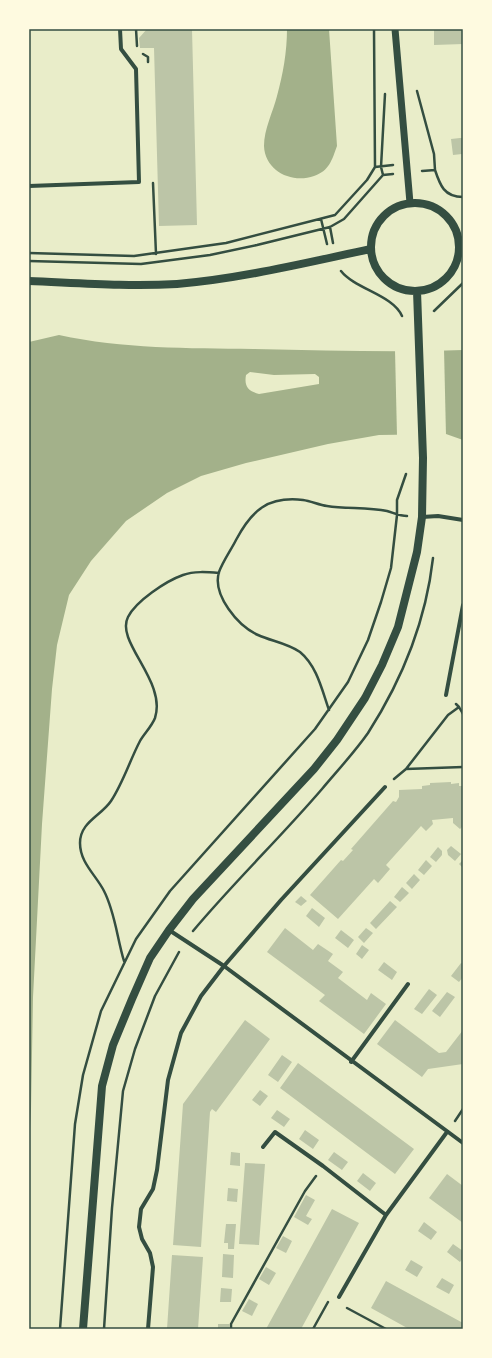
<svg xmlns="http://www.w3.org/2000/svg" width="492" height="1358" font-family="'Source Sans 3',sans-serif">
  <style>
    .water { fill: #a3b18a; fill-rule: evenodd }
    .pier { fill: #e9edc9 }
    .building { fill: #bcc5a7 }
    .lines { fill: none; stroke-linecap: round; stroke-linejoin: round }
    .path { stroke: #344e41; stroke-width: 2.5 }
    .minor { stroke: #344e41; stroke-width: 4 }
    .tertiary { stroke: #344e41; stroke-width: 7 }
    .secondary { stroke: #344e41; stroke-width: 8 }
    .neatline { fill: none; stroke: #344e41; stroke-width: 1.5 }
  </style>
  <rect width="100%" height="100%" fill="#e9edc9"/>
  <!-- water -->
  <path class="water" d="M287,29H329L337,146C332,160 329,171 314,176C292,184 265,171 264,146C264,129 273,112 277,96C283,74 287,52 287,29Z
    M59,335C123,349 188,348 253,349C323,350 393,353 463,350V440L446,434L379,435L328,444L246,463L201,476L167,493L126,521L91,561L69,595L57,645L52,689L42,824L33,997L31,1110L29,1146V342ZM250,372L274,375L315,374L319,377V384L259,394C248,391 244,386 246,375Z"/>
  <!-- pier -->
  <path class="pier" d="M444,349L446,436H397L395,350Z"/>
  <!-- building -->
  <path class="building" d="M147,29H192L197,225L159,226L154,48H140L139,38Z
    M434,29H463V44L434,45Z
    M460,138H463V158L462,154L453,155L451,139Z
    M451,782V784L459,783V786H463V826L460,829L453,823V818L432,820L433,824L426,831L421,826L386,865L390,869L378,883L374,879L338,919L310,895L341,860L343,861L353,850L351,849L393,801L396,802L399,797V790L422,789V786L430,785V783Z
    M451,846L461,854L455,861L448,855L447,850Z
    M438,847L442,851V855L436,862L430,857Z
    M426,860L432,866L424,875L418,870Z
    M463,860V868L459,864Z
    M414,874L420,880L412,889L406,883Z
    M402,887L409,893L400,902L394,897Z
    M301,896L307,901L301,906L295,902Z
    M390,901L397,907L376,929L370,923Z
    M312,908L325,918L319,927L306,916Z
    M285,928L313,950L318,944L333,954L328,961L343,972L338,978L367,1000L371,993L386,1004L364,1034L319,1001L325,995L267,952Z
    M366,928L373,933L364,943L358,937Z
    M341,930L354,940L348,948L335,938Z
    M362,945L369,950L362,959L356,954Z
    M384,962L397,972L392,980L378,970Z
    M461,963L463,964V977L459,982L451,976Z
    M429,989L437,995L422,1014L414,1009Z
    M447,992L455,997L440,1017L432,1011Z
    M245,1020L270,1039L216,1112L212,1109L210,1112L201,1247L173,1245L183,1104Z
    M395,1020L439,1053L446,1052L463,1030V1064L428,1069L422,1077L377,1044Z
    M282,1055L292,1062L278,1082L268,1075Z
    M298,1063L414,1149L395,1174L280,1088Z
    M260,1090L268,1096L260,1106L252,1100Z
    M277,1110L290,1119L284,1127L271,1118Z
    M305,1130L319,1140L313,1149L299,1139Z
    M231,1152L240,1153V1166L230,1165Z
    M334,1152L348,1162L342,1170L328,1160Z
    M245,1163L265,1164L259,1245L239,1244Z
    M363,1173L376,1183L370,1191L357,1181Z
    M447,1174L463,1186V1223L429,1198Z
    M228,1188L238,1189L237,1202L227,1201Z
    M306,1195L315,1200L306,1216L312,1219L308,1225L294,1217Z
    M332,1209L359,1223L324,1287L301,1329H266Z
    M424,1222L437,1232L431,1240L418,1231Z
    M226,1224H236L234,1249H228V1243H224Z
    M283,1236L292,1241L286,1253L276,1248Z
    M453,1244L463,1251V1258L460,1262L447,1252Z
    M223,1254L234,1255L233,1278L222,1277Z
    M172,1255L203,1257L198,1329H167Z
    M411,1260L423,1267L417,1277L405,1270Z
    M266,1267L276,1273L269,1285L259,1279Z
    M442,1278L454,1285L449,1294L436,1287Z
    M386,1281L463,1323V1329H409L371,1308Z
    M221,1288L232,1289L231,1302H220Z
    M249,1299L258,1304L252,1316L242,1311Z
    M218,1324H229V1329H218Z"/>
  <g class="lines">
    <!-- path -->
    <path class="path" d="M136,29L137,46
      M143,54L148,57V62
      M417,91L434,154L435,170
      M375,167L393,165
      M422,171L435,170C440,185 444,197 463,197
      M383,175L381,167L385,94
      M153,183L156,254
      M321,219L327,244
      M330,227L333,243
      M29,253L134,256L226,243L335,215L367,180L375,167L374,29
      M29,261L141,264L210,255L257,245L330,227L344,219L383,175L393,174
      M341,271C355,289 393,295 402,316
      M434,311L463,283
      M456,704L459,707L448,715L406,769L463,767
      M459,707L463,714
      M329,710C322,690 317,666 300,652C287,643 271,641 258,635C238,626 212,595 219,572C223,561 231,550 236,540C252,510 268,496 303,500C311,501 319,505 327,506C346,509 368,507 387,511C394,513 400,516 407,516
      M394,779L406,769
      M193,931C234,882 280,838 322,789C337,771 354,753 368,733C402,680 426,620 433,558
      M124,961C117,938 115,912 104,891C96,875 80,863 80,843C80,822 101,816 111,801C123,783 130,760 140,741C144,734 152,726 155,718C167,681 115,642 128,617C136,601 166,581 183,575C194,571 207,572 219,573
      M455,1121L463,1109
      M347,1308L386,1329
      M60,1329L75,1124L83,1075L101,1011L136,939L170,891L315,729L348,682L368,640L381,602L391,568L397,515V500L406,474
      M104,1329L112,1208L123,1091L135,1049L155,996L179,952
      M231,1329V1324L305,1191L316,1176
      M313,1329L328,1302"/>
    <!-- minor -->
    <path class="minor" d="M29,186L139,182L136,69L121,49L120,29
      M422,517L438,516L463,520
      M446,695L463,605
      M169,930L224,966L463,1143
      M351,1062L408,984
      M263,1147L275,1132L323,1166L386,1215
      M339,1297L386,1215L447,1132
      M148,1329L153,1267L150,1253L142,1239L139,1227L141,1209L153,1189L157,1170L168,1080L181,1033L201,996L224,966L281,900L385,787"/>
    <!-- tertiary -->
    <path class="tertiary" d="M395,29L410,203"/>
    <!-- secondary -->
    <path class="secondary" d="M371 247a44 44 0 1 1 88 0a44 44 0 1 1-88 0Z
      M29,281C78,283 128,287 177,284C240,279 309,262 371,249
      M83,1329L102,1086L113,1045L132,999L150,958L169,930L193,899L314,769L337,740L365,698L382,665L398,627L417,552L422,517L423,458L417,291"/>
  </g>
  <!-- border -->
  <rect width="492" height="1358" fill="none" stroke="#fefae0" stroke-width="60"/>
  <rect x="30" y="30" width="432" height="1298" class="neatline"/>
</svg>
